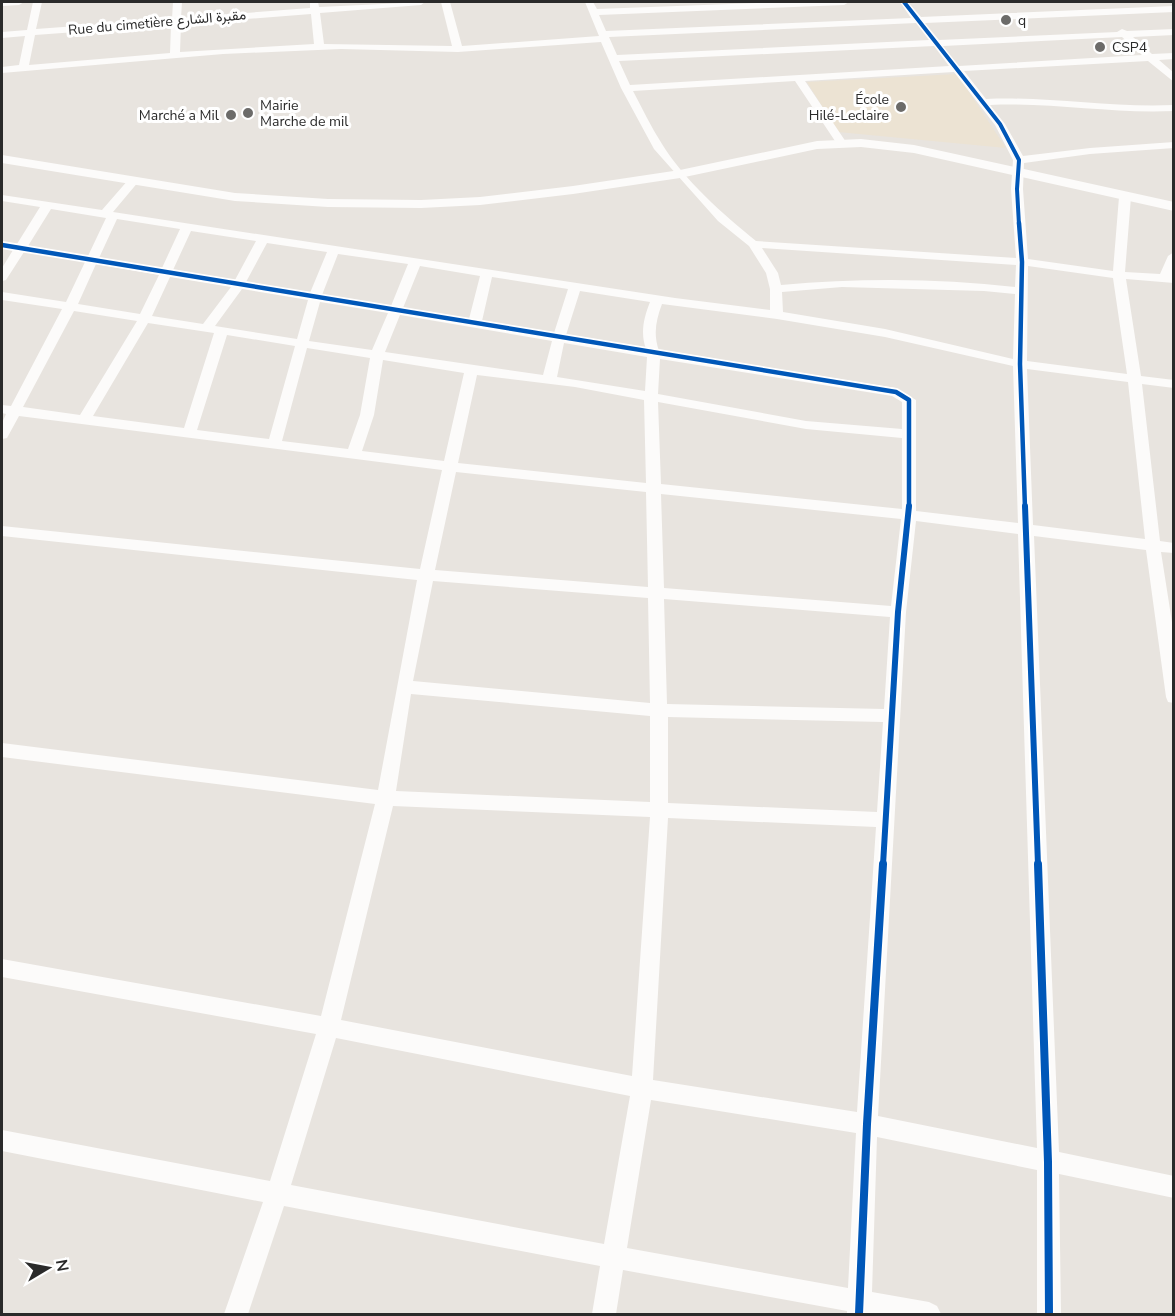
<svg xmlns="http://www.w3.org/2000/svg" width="1175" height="1316" font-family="'Nunito Sans',Vazirmatn,sans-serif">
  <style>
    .education { fill: #ece3d3 }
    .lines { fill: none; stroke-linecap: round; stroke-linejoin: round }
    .minor { fill: #fcfbfa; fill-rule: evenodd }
    .tertiary { fill: #fcfbfa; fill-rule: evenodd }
    .cycleway-far3-casing { stroke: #fff; stroke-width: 6 }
    .cycleway-far2-casing { stroke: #fff; stroke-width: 8 }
    .cycleway-far1-casing { stroke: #fff; stroke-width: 10 }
    .cycleway-casing { stroke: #fff; stroke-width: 11 }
    .cycleway-far3 { stroke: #0057b8; stroke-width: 4 }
    .cycleway-far2 { stroke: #0057b8; stroke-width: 4.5 }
    .cycleway-far1 { stroke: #0057b8; stroke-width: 6 }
    .cycleway { stroke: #0057b8; stroke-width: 8 }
    .poi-dot { fill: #6c6b69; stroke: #fff; stroke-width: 2 }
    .labels { text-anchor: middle; stroke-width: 6; stroke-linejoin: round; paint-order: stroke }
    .far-poi-label { font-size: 14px; fill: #2a2a2a; stroke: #fff; text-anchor: start }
    .far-street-label { font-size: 14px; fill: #2a2a2a; stroke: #fff }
  </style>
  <rect width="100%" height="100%" fill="#e8e4df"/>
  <!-- education -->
  <path class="education" d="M957,74L1006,148L838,132L807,82Z"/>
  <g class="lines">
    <!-- minor -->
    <path class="minor" d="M2,2H24L19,5L2,6Z
      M33,2H42L36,29L172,19L173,2H182L181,18L310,8V2H318L319,7L425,2L421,5L320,13L324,44L452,46L441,2H450L462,46L599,36L585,2H593L597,9L786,2H849L844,5L599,15L606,31L911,18L900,2H908L921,17L1174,6V12L925,23L939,40L1117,32L1122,29L1127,31L1174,29V35L1133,37L1152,54L1174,53V59L1159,60L1174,73V82L1148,61L964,71L986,99C1048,96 1111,108 1174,105V111C1112,114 1052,102 990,105L1005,124L1023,156L1090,148L1174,142V148L1090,154L1024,163L1023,189L1028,259L1113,271L1119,197L1125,194L1131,197L1125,272L1160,274L1168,256L1174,252V283L1126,279L1141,376L1174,380V388L1142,384L1160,541L1174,543V553L1161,552L1174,635V703L1168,702L1166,697L1146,550L1034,536L1059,1152L1174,1176V1198L1059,1174L1061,1314H1037V1170L877,1137L872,1292L929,1302L937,1306L941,1314H847V1311L623,1270L616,1314H592L600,1266L284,1206L248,1314H224L263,1202L2,1151V1130L270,1181L316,1034L2,977V959L321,1016L375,804L2,757V743L378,790L417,580L2,536V526L420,569L442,470L19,416L7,438L2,439V423L6,414L2,413V405L11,406L62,309L2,300V292L66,302L85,262L24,252L6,280L2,281V268L13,250L2,248V242L17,244L40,207L2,201V195L102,210L129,179L133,178L139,181L113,212L675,298L770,310V289L766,273L749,246L718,221L654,149L621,88L601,42L458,52L341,49L223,54L2,73V67L19,65L25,36L2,38V32L27,30ZM311,14L314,44L180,52L181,24ZM916,23L929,40L617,55L609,37ZM171,25L170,53L29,65L35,35ZM1122,37L1142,55L959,66L943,46ZM934,46L949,66L630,85L619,61ZM954,72L995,125L1013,160L1011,189L1016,258L756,241C724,215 684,180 662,144C651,127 642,108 633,91L795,81L837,144L841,145L846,142L805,81ZM51,209L106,218L88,256L28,246ZM117,219L180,229L162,268L99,258ZM191,231L256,241L235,280L173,270ZM267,243L327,252L310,293L246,282ZM762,248L1016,265L1015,287C938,278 859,278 781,285L778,273ZM338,254L408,264L391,306L322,295ZM96,264L159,275L140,314L78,304ZM420,266L480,276L469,319L403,308ZM1028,266L1113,278L1127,374L1027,361ZM170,277L231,287L203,324L152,316ZM492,277L568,289L554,333L482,321ZM842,287L984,291L1015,294L1013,359L885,329L783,312L782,292ZM242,289L308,300L297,339L215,326ZM580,291L650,302C644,317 640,333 646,349L566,335ZM320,302L388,313L372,350L309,341ZM662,304L777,319L885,337L1013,366L1018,523L916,511V400L896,388L659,351C653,334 656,320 662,304ZM74,311L137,321L80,415L23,407ZM400,315L552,341L543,375L385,352ZM148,323L214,333L184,428L93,416ZM227,335L295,346L269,439L197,430ZM564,343L647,357L645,391L557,377ZM307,348L370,358L360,415L348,449L282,441ZM660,359L892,396L902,402V429L806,421L658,394ZM383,360L464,373L444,461L362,451L374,415ZM1027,369L1128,382L1145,539L1033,525ZM477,375L575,387L644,400L646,483L458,463ZM658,402L806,429L902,438V509L661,484ZM456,472L646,492L648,587L435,570ZM661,494L901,519L891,606L664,588ZM916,521L1018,534L1037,1148L878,1116L906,612ZM433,581L648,598L650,703L413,681ZM664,599L890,617L884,709L667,704ZM411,694L650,716V802L396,791ZM668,717L883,722L877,812L668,803ZM393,806L650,817L632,1076L341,1020ZM668,818L876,827L857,1112L653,1080ZM336,1038L630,1096L604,1244L291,1185ZM651,1100L856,1133L848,1288L627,1248Z"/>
    <!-- tertiary -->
    <path class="tertiary" d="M861,139L914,145L1174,202V211L914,153L861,147L817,149L680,178L573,194L480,205L421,208L328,207L235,201L2,163V155L235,193L328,199L421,200L480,197L573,186L680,170L817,141Z"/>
    <defs>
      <path id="cycleway-far3" d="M904,2L1000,124L1019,160L1017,189L1019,225"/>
      <path id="cycleway-far2" d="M1019,223L1022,262L1020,364L1025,508
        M2,245L896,392L909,400V508"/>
      <path id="cycleway-far1" d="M1025,506L1038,865
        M883,865L898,612L909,506"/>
      <path id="cycleway" d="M1038,864L1048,1162L1049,1314
        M859,1314L867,1124L883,864"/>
    </defs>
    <!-- cycleway-far3 casing -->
    <use href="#cycleway-far3" class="cycleway-far3-casing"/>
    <!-- cycleway-far2 casing -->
    <use href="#cycleway-far2" class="cycleway-far2-casing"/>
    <!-- cycleway-far1 casing -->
    <use href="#cycleway-far1" class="cycleway-far1-casing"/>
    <!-- cycleway casing -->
    <use href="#cycleway" class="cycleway-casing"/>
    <!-- cycleway-far3 -->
    <use href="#cycleway-far3" class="cycleway-far3"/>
    <!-- cycleway-far2 -->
    <use href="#cycleway-far2" class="cycleway-far2"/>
    <!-- cycleway-far1 -->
    <use href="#cycleway-far1" class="cycleway-far1"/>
    <!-- cycleway -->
    <use href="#cycleway" class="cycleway"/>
  </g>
  <!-- markers -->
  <g class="poi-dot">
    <circle cx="1006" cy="20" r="6"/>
    <circle cx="1100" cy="47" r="6"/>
    <circle cx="901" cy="107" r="6"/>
    <circle cx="248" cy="113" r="6"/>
    <circle cx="231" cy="115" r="6"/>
  </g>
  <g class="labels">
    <!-- far-poi labels -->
    <g class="far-poi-label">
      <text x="1018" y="25">q</text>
      <text x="1112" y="52">CSP4</text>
      <text x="889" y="104" text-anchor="end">École<tspan x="889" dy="16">Hilé-Leclaire</tspan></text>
      <text x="260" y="110">Mairie<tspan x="260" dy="16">Marche de mil</tspan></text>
      <text x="219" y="120" text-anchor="end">Marché a Mil</text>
    </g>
    <!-- far-street labels -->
    <g class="far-street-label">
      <text transform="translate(157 22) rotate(-5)" y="5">Rue du cimetière مقبرة الشارع</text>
    </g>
  </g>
  <!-- border -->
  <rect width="1175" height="1316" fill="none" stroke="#2a2a2a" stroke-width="6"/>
  <!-- north arrow -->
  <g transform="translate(48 1268) rotate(80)" stroke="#ffffff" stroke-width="4.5" paint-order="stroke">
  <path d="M0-4.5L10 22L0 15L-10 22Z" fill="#2a2a2a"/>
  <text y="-9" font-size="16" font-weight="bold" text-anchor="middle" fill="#2a2a2a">N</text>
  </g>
</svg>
